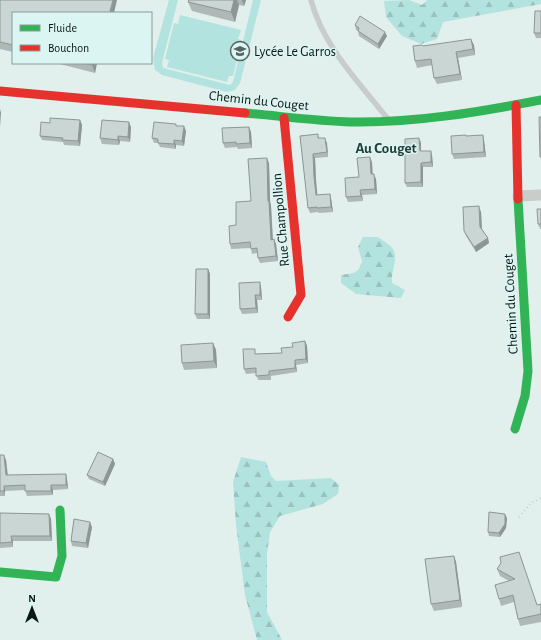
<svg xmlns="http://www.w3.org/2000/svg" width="541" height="640" font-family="'Alegreya Sans',sans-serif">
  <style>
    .forest { fill: url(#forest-firs) }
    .green { fill: #b3e3de }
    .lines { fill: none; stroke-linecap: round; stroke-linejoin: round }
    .path { stroke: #cbd0ce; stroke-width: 2; stroke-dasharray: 1 3; stroke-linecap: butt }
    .lane { stroke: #c8cccb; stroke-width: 5.5 }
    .street { stroke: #c8cccb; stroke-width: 11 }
    .fast { stroke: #30b455; stroke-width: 9 }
    .jam { stroke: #e5322d; stroke-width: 9 }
    .wall { fill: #aeb8b6 }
    .shaded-wall { fill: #8d9694 }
    .building { fill: #cad6d4; stroke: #8d9694 }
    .labels { text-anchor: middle; stroke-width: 3; stroke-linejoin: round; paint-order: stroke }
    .poi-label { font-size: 14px; fill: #0d1715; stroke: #dbf5f2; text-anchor: start }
    .street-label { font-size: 14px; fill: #0d1715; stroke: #dbf5f2 }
    .neighbourhood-label { font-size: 15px; font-weight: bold; fill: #263c39; stroke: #dbf5f2 }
  </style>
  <defs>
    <pattern id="forest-firs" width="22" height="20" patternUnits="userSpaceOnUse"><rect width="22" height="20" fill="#b3e3de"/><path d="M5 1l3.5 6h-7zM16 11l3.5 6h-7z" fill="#99c2be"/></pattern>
  </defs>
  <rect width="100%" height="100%" fill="#e1efed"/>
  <!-- forest -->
  <path class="forest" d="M409,0L422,5L427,0H541V4L443,22L437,39L421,44L402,36L386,17L384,1Z
    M363,237H378C382,240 390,245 393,249C399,261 390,272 392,283L405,290L401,298L356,294L341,283V275L354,273L359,269L362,261L358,247Z
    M241,457L266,462L271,476L276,481L331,478L339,485L338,494L323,504L280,516L270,532L267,554V612L282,640H257L245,595L236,525L233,482Z"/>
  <!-- green -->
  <path class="green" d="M169,0H178L162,63L163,68L230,85L233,82L253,0H261L240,83L235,90L227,92L162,75L155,70L153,58Z
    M180,15L241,30L238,39L242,40L233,76H229L227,82L167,67L169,60L165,59L174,23L178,24Z"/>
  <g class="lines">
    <!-- path -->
    <path class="path" d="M519,517L531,503L541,498"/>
    <!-- lane -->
    <path class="lane" d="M311,0C323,46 358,81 387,118"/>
    <!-- street -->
    <path class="street" d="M518,196L541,195"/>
    <!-- fast -->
    <path class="fast" d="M245,113C280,116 316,121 351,122C415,123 479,112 541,100
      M515,429L525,396L528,371L518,199
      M0,572L56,577L62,556L60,510"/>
    <!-- jam -->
    <path class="jam" d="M0,91L245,113
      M516,105L518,199
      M284,118L301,295L288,317"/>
  </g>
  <!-- wall -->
  <path class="wall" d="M0,0L13,13V52L0,49Z
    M189,0H246L244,6L239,5L235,22L192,11L188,2Z
    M541,11V38H536L534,33Z
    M355,25L387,36L379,49L359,36L358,31L356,30Z
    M474,45L475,55L458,58L462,80L437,84L434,78L432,65L417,68L415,61L423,46Z
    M56,63H97L95,73Z
    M80,120L82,125L80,146L64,145L63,142L42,140L40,136L50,123Z
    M177,126L186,131L184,146L176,145V149L160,147L158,143H154L152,138Z
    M131,127L130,142L120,141L119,145L102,144L100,138Z
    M249,127L251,132L252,148L238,149L237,147L225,148L223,143Z
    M318,134L319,138L327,143L328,157L315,158L317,195L330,194L331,198L333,212L319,213L318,212L310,213L308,208L300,136Z
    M466,135V136L483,135L484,140L486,157L454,159L452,154Z
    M419,138L421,143V151L432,155L433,167H423V187H407L405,183Z
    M372,162V174L376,179L377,194L362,195L363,201L348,202L346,197L359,177Z
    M269,163L270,201L271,206L273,239H274L276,244L278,261L260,263L258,258L257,253L252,254L251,248L231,249L230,244L236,225L251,201Z
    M541,209V229H540L538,224Z
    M481,212L482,229L488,238L489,243L476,252L466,236L464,231Z
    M208,269L210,274V319H197L195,314Z
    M261,287L262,300H257L258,313L242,314L240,309Z
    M305,341L307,346L308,363L296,365L297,372L271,376V380H258L256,373L246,374L244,369L257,354L282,353Z
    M213,343L216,350L217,368L184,370L182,363Z
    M0,455L6,460L8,475L66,474L67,479L68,489L53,490V495L27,496L25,490L5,491V496H0Z
    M113,459L115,464L105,486L89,479L87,475Z
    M0,513L49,514L51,519L52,541H13V547L0,548Z
    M507,518L506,528L500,537L489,536L488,532Z
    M92,527L88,548L72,546L71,541Z
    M454,556L456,562L462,607L434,611L431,604Z
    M501,563L537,605H541V622L520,626L518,619L514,602L501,606L499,599L509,581L500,576L497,569Z"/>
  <!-- shaded-wall -->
  <path class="shaded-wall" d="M113,0H117L114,13L110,11Z
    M234,0H237L239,5L235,22L231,12Z
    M242,0H246L244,6Z
    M385,32L387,36L379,49L378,44Z
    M471,39L474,45L475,55L473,49Z
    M456,52L458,58L462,80L460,74Z
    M93,63H97L95,73L92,65Z
    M0,109L1,113L0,127Z
    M80,120L82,125L80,146L78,141Z
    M129,122L131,127L130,142L128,137Z
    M184,126L186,131L184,146L182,141Z
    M249,127L251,132L252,148L250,143Z
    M483,135L484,140L486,157L484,152Z
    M118,136L120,141L119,145L118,140Z
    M325,138L327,143L328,157L327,152Z
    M419,138L421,143V156L420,151Z
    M174,140L176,145V149L174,144Z
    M431,151L432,155L433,167L431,162Z
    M313,154L315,158L316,182L318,200L316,195L314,177Z
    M370,157L372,162L373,179L371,174Z
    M267,158L269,163L270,201L271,206L273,245L271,240L268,201Z
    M421,163L423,167V187L421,182Z
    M374,174L376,179L377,194L375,189Z
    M360,190L362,195L363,201L361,196Z
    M330,194L331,198L333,212L331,207Z
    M479,206L481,212L482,232L480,227Z
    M488,238L489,243L476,252L474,247Z
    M274,239L276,244L278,261L276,256Z
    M208,269L210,274V319L208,314Z
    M260,282L261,287L262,300L260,295Z
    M255,295L257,300L258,313L256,308Z
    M305,341L307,346L308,363L306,359Z
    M213,343L216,350L217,368L214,361Z
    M295,360L296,365L297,372L295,368Z
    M4,455L6,460L8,480L6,475Z
    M113,459L115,464L105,486L103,482Z
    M66,474L67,479L68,489L66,485Z
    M51,485L53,490V495L51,491Z
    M4,486L5,491V496L4,491Z
    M49,514L51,519L52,541L50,536Z
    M505,514L507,518L506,528L500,537L499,533Z
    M90,522L92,527L88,548L86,543Z
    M11,536L13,541V547L12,542Z
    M454,556L456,562L462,607L460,600Z"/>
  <!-- building -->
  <path class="building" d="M0,0H113L110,11L115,13H13V45L0,42Z
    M189,0H234L231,12L188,2Z
    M535,11H541V33H534Z
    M360,16L385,32L378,44L358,31L359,28L355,25Z
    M471,39L473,49L456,52L460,74L434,78L431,59L415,61L413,46L422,45L423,46Z
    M84,63H93L92,65Z
    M539,117H541V157H540Z
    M50,118L80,120L78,141L62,140L63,138L40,136L41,122L50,123Z
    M102,120L129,122L128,137L118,136V140L100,138Z
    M154,122L176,124V126H184L182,141L174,140V144L158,143V139L152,138Z
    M249,127L250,143L236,144V142L223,143L222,128Z
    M318,134V138H325L327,152L313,154L314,177L316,195L330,194L331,207L317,208V207L308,208L300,136Z
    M466,135V136L483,135L484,152L452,154L451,136Z
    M419,138L420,151H431V162L421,163V182L405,183V139Z
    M370,157L371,174H374L375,189L360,190L361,196L346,197L345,178L359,177L357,158Z
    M267,158L268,201H269L271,240L274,239L276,256L258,258L257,248L251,249L250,242L230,244L229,226L236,225V202L251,201L248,159Z
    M479,206L480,227L488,238L474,247L464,231L463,207Z
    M537,209H541V224H538Z
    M196,269H208V314H195Z
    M260,282V295H255L256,308L240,309L239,283Z
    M305,341L306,359L295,360V368L269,371V375L256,376V368L244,369L243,349H255V354L282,353L281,348L293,347L292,343Z
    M213,343L214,361L182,363L181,345Z
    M98,452L113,459L103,482L87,475Z
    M0,455H4L6,475L66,474V485H51V491H25V485L4,486V491H0Z
    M489,512L505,514V524L499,533L488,532Z
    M0,513L49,514L50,536H11L12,542L0,543Z
    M74,519L90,522L86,543L71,541Z
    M519,552L537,605L541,604V614L518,619L513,595L499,599L495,585L515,579L497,569L501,563L500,557Z
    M454,556L460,600L431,604L425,559Z"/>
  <!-- icons -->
  <defs>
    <symbol id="school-ring" viewBox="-11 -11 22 22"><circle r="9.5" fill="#dbf5f2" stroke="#576361" stroke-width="1.5"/><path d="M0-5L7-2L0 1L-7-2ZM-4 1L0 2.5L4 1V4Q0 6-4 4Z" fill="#576361"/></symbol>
  </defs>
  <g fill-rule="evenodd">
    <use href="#school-ring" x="229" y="40" width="22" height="22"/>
  </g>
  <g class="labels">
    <!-- poi labels -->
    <g class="poi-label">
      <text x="254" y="56">Lycée Le Garros</text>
    </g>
    <!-- street labels -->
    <g class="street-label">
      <text transform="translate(259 100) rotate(6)" y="5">Chemin du Couget</text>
      <text transform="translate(280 220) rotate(-95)" y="5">Rue Champollion</text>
      <text transform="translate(510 304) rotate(-93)" y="5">Chemin du Couget</text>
    </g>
    <!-- neighbourhood labels -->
    <g class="neighbourhood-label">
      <text x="386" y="153">Au Couget</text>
    </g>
  </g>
  <!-- legend -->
  <rect x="12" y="12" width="140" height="52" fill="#dbf5f2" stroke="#899c9a"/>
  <rect x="20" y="25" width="20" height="6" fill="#30b455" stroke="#899c9a"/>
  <text x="48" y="32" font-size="12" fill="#0d1715">Fluide</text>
  <rect x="20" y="45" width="20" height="6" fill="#e5322d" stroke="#899c9a"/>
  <text x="48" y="52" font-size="12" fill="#0d1715">Bouchon</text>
  <!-- north arrow -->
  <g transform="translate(32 608)" stroke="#dbf5f2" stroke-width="3" paint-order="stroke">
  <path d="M0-3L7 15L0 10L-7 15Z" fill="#0d1715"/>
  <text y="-6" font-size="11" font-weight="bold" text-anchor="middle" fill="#0d1715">N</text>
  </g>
</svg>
